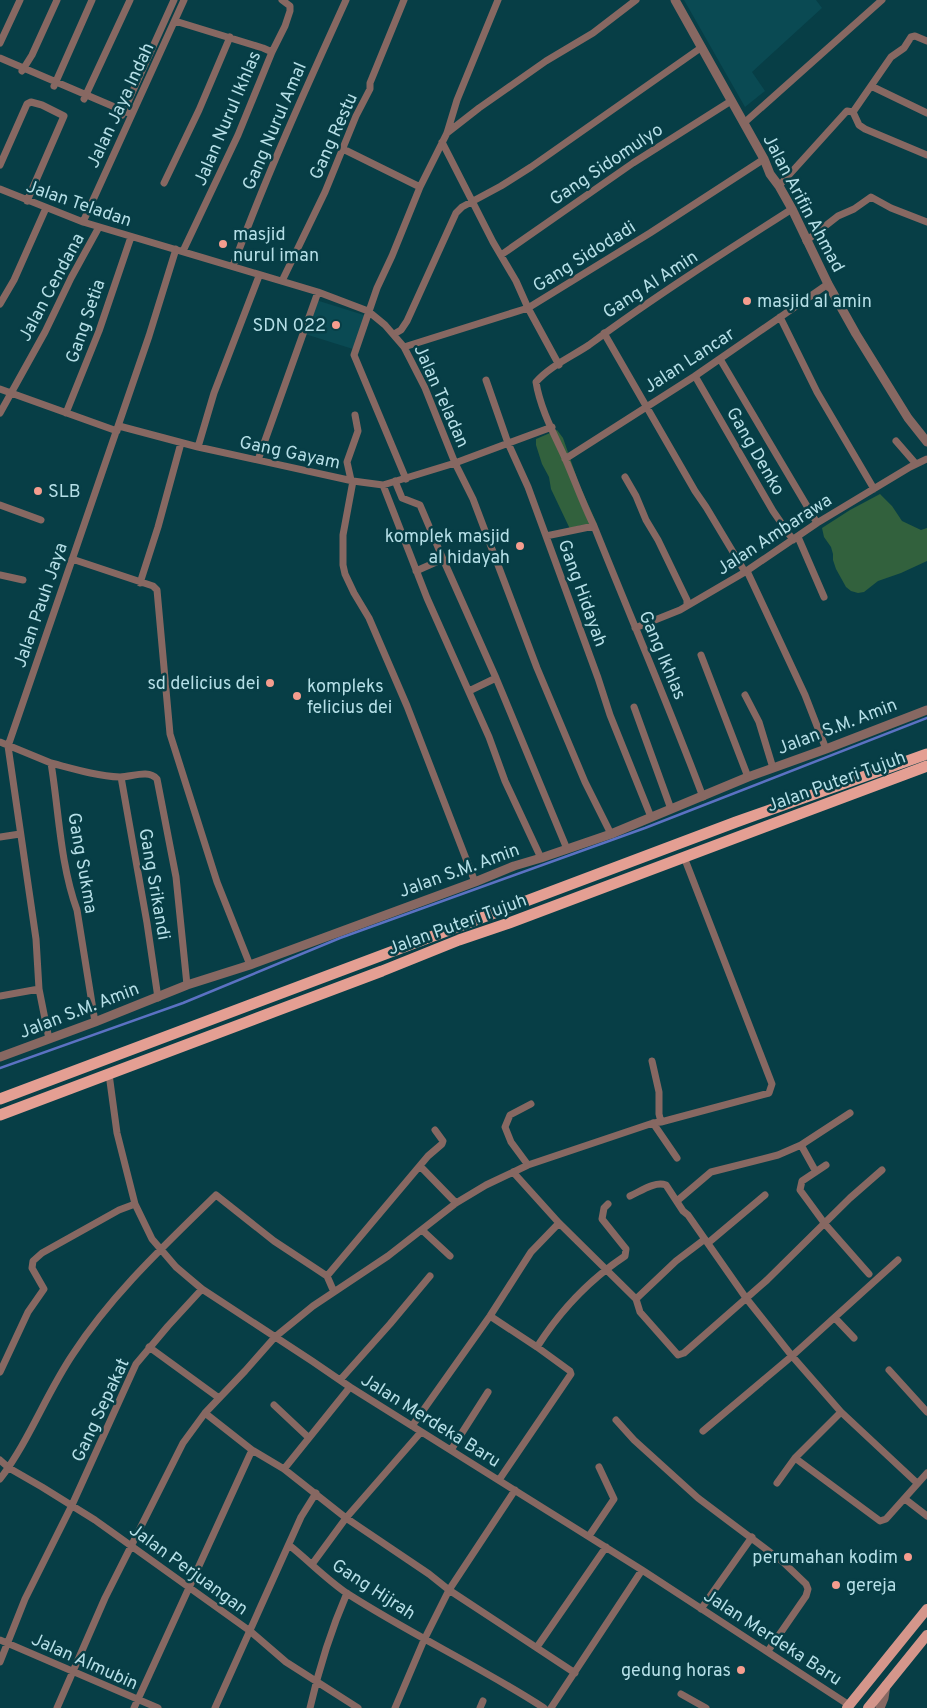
<svg xmlns="http://www.w3.org/2000/svg" width="927" height="1708" font-family="Overpass,sans-serif">
  <style>
    .built { fill: #0a4a53 }
    .green { fill: #32613d }
    .lines { fill: none; stroke-linecap: round; stroke-linejoin: round }
    .stream { stroke: #5b72c3; stroke-width: 2.5 }
    .minor { stroke: #876862; stroke-width: 7 }
    .tertiary { stroke: #876862; stroke-width: 9 }
    .primary { stroke: #d4968b; stroke-width: 10 }
    .trunk { stroke: #e49f93; stroke-width: 11 }
    .poi-dot { fill: #f59d8e; stroke: #073e46; stroke-width: 2 }
    .labels { text-anchor: middle; stroke-width: 5; stroke-linejoin: round; paint-order: stroke }
    .street-label { font-size: 18px; fill: #b5dfe7; stroke: #073e46 }
    .poi-label { font-size: 18px; fill: #b5dfe7; stroke: #073e46; text-anchor: start }
  </style>
  <rect width="100%" height="100%" fill="#073e46"/>
  <!-- built -->
  <path class="built" d="M684,0H816L822,8L752,72L765,91L745,107Z
    M316,300L367,316L356,350L305,334Z"/>
  <!-- green -->
  <path class="green" d="M557,430L563,438L579,484L597,524L581,525L570,529L551,489L549,477L542,464L536,445V439Z
    M880,494L892,506L902,521L921,530L927,528V561L901,573L878,581L864,592L858,593L851,591L846,587L836,569L833,560V554L831,547L824,537L822,528L850,510Z"/>
  <g class="lines">
    <!-- stream -->
    <path class="stream" d="M0,1068L183,1003L340,938L645,828L927,718"/>
    <!-- minor -->
    <path class="minor" d="M175,21L263,48L272,52
      M0,43L20,0
      M0,58L131,114
      M22,71L32,55L57,0
      M54,86L92,0
      M871,86L927,113
      M84,99L130,0
      M853,112L891,57L904,48L911,37L915,36L927,41
      M853,112L859,125L865,129L927,155
      M122,115L174,0
      M744,123L882,0
      M447,133L479,108L546,61L593,33L636,0
      M442,142L493,242L516,281L528,308L559,365
      M343,149L420,187
      M0,165L27,104L31,102L42,105L64,116L27,201
      M164,183L199,110L230,37
      M779,186L845,113L847,111L853,112
      M0,189L83,222L318,292L368,311L385,325L404,347L425,388L455,463L473,499L537,668L585,782L611,834
      M83,222L184,0
      M806,241L838,216L854,209L871,197L891,208L927,222
      M183,251L238,135L272,52L285,26L290,11V6L282,0
      M501,255L633,163L731,101
      M233,266C266,176 306,88 346,0
      M282,281L325,192L356,116L370,89V83L404,0
      M0,304L14,280L46,208
      M780,317L817,392L874,489
      M604,333L695,491L706,507L745,572
      M394,334L401,330L407,321L456,213L462,207L501,186L531,167L702,47
      M404,347L528,308L650,233L764,159
      M720,359L817,523
      M695,376L773,511L793,540
      M486,380L508,443L528,487L598,678L610,715L651,817
      M0,389L117,431
      M0,413L45,332L71,278L99,227
      M66,413L99,331L131,237
      M119,426L198,447L353,481L383,485L455,463L552,427
      M896,441L916,464
      M198,447L214,393L259,276
      M565,459L695,376L828,284
      M258,460L318,292
      M625,477L636,496L646,520L658,540L687,600V605
      M406,479L354,355L377,288L392,256L420,187L447,133L457,100L498,0
      M351,480L347,462L358,431L355,415
      M353,481L343,535V565L345,574L354,593L369,618L407,706L475,882
      M395,481L402,498L420,505L443,559L416,571
      M383,485L427,598L489,737L505,781L541,858
      M0,505L41,520
      M594,526C583,504 575,481 565,458C554,434 540,408 536,382C550,366 571,357 589,345C654,297 723,253 792,209
      M546,536L594,526C630,616 669,706 703,797
      M798,537L824,597
      M72,559L153,586L157,590L170,734L217,882L250,965
      M443,559L496,678L567,849
      M747,571L805,695L826,749
      M0,575L23,580
      M140,583L158,527L181,443
      M635,628L680,610L745,572L817,523L910,467L927,459
      M701,655L748,777
      M469,691L496,678
      M745,695L759,722L773,768
      M634,707L671,809
      M0,742L51,763C59,812 60,863 77,910L95,1022
      M51,763C74,769 97,776 120,777C132,777 148,769 157,779L176,877L187,985
      M121,777L147,923L158,998
      M0,837L20,834
      M0,996L39,989
      M49,1039L39,989L36,939L8,746L149,336L176,249
      M652,1061L659,1092V1114L661,1122
      M109,1074L117,1133L135,1204L152,1239L176,1267L202,1289L312,1361L350,1387L642,1570L849,1705
      M653,1123L677,1158
      M801,1145L816,1172
      M528,1165L511,1142L505,1127L510,1115L531,1104
      M826,1165L802,1181L800,1190L825,1224L869,1274
      M420,1166L456,1203
      M513,1172L559,1223L636,1299
      M630,1196C641,1191 655,1181 666,1185L683,1211L688,1215L746,1298L792,1356L841,1412L917,1483
      M677,1201L711,1172L778,1155L801,1145L850,1113
      M422,1230L450,1256
      M705,1239L676,1261L636,1299L640,1312L678,1355L684,1353L767,1280L850,1198L882,1170
      M708,1243L765,1195
      M327,1276L428,1156L442,1144L443,1141L435,1130
      M490,1316L537,1347L570,1371L571,1374L499,1480
      M835,1318L854,1338
      M149,1347L219,1398
      M537,1347C560,1311 589,1280 625,1256L626,1249L602,1219L604,1208L608,1204
      M889,1370L927,1412
      M0,1372L28,1312L44,1289L32,1268L33,1261L42,1253L119,1210L135,1204
      M340,1380L390,1324L430,1276
      M274,1405L308,1437
      M205,1413L252,1450L284,1469L346,1518L429,1574L449,1590L575,1673
      M616,1420L634,1440L698,1498L783,1562L806,1584L808,1589L806,1596L768,1651
      M412,1426L490,1316L531,1252L559,1223
      M703,1431L792,1356L898,1260
      M451,1450L488,1392
      M795,1458L880,1521L886,1519L927,1473
      M0,1460L9,1468L42,1487L95,1520L250,1631L286,1662L358,1708
      M284,1469L350,1387
      M0,1479C29,1441 46,1394 73,1354C112,1294 165,1245 216,1195L274,1241L327,1276L334,1292
      M777,1483L795,1458L841,1412
      M905,1499L927,1516
      M589,1536L614,1499L599,1467
      M289,1545C309,1561 327,1580 348,1594C412,1635 481,1667 544,1708
      M313,1563L346,1518L421,1432
      M701,1609L752,1537
      M0,1640L158,1708
      M537,1647L606,1547
      M0,1662L25,1599L72,1505L136,1364L168,1326L202,1289
      M681,1694L706,1708
      M57,1708L105,1598L183,1443L205,1413L245,1371L275,1337L313,1306L388,1256L456,1203L486,1185L528,1165L653,1123L661,1122L769,1093L772,1084L684,857
      M134,1708L252,1450
      M215,1708L301,1517L316,1493
      M310,1708C319,1668 331,1630 347,1593
      M395,1708L424,1640L449,1590L515,1490
      M480,1708L483,1701
      M551,1708L642,1570"/>
    <!-- tertiary -->
    <path class="tertiary" d="M675,0L764,159L770,174L779,186L792,209L828,284L856,334L908,418L927,442
      M0,1057L95,1022L187,985L250,965L475,882L514,866L541,858L611,834L748,777L826,749L927,710
      M880,1708L884,1698L886,1685"/>
    <!-- primary -->
    <path class="primary" d="M847,1708L927,1609
      M868,1708L927,1635"/>
    <!-- trunk -->
    <path class="trunk" d="M0,1099L736,822L927,754
      M0,1115L382,971L459,940L509,923L927,766"/>
  </g>
  <!-- markers -->
  <g class="poi-dot">
    <circle cx="223" cy="244" r="5"/>
    <circle cx="747" cy="301" r="5"/>
    <circle cx="336" cy="325" r="5"/>
    <circle cx="38" cy="491" r="5"/>
    <circle cx="520" cy="546" r="5"/>
    <circle cx="270" cy="683" r="5"/>
    <circle cx="297" cy="696" r="5"/>
    <circle cx="908" cy="1557" r="5"/>
    <circle cx="836" cy="1585" r="5"/>
    <circle cx="741" cy="1670" r="5"/>
  </g>
  <g class="labels">
    <!-- street labels -->
    <g class="street-label">
      <text transform="translate(120 105) rotate(-65)" y="6">Jalan Jaya Indah</text>
      <text transform="translate(227 118) rotate(-67)" y="6">Jalan Nurul Ikhlas</text>
      <text transform="translate(274 126) rotate(-67)" y="6">Gang Nurul Amal</text>
      <text transform="translate(333 136) rotate(-66)" y="6">Gang Restu</text>
      <text transform="translate(606 164) rotate(-34)" y="6">Gang Sidomulyo</text>
      <text transform="translate(79 203) rotate(19)" y="6">Jalan Teladan</text>
      <text transform="translate(804 203) rotate(62)" y="6">Jalan Arifin Ahmad</text>
      <text transform="translate(584 256) rotate(-32)" y="6">Gang Sidodadi</text>
      <text transform="translate(650 284) rotate(-33)" y="6">Gang Al Amin</text>
      <text transform="translate(51 287) rotate(-62)" y="6">Jalan Cendana</text>
      <text transform="translate(85 321) rotate(-71)" y="6">Gang Setia</text>
      <text transform="translate(689 360) rotate(-33)" y="6">Jalan Lancar</text>
      <text transform="translate(442 396) rotate(66)" y="6">Jalan Teladan</text>
      <text transform="translate(756 451) rotate(60)" y="6">Gang Denko</text>
      <text transform="translate(290 452) rotate(12)" y="6">Gang Gayam</text>
      <text transform="translate(774 534) rotate(-33)" y="6">Jalan Ambarawa</text>
      <text transform="translate(583 593) rotate(70)" y="6">Gang Hidayah</text>
      <text transform="translate(40 605) rotate(-71)" y="6">Jalan Pauh Jaya</text>
      <text transform="translate(663 655) rotate(67)" y="6">Gang Ikhlas</text>
      <text transform="translate(837 726) rotate(-21)" y="6">Jalan S.M. Amin</text>
      <text transform="translate(836 781) rotate(-20)" y="6">Jalan Puteri Tujuh</text>
      <text transform="translate(83 863) rotate(80)" y="6">Gang Sukma</text>
      <text transform="translate(459 870) rotate(-20)" y="6">Jalan S.M. Amin</text>
      <text transform="translate(155 884) rotate(80)" y="6">Gang Srikandi</text>
      <text transform="translate(457 924) rotate(-20)" y="6">Jalan Puteri Tujuh</text>
      <text transform="translate(79 1010) rotate(-21)" y="6">Jalan S.M. Amin</text>
      <text transform="translate(100 1410) rotate(-65)" y="6">Gang Sepakat</text>
      <text transform="translate(431 1420) rotate(32)" y="6">Jalan Merdeka Baru</text>
      <text transform="translate(189 1569) rotate(36)" y="6">Jalan Perjuangan</text>
      <text transform="translate(374 1589) rotate(33)" y="6">Gang Hijrah</text>
      <text transform="translate(773 1637) rotate(33)" y="6">Jalan Merdeka Baru</text>
      <text transform="translate(85 1661) rotate(24)" y="6">Jalan Almubin</text>
    </g>
    <!-- poi labels -->
    <g class="poi-label">
      <text x="233" y="240">masjid<tspan x="233" dy="21">nurul iman</tspan></text>
      <text x="757" y="307">masjid al amin</text>
      <text x="326" y="331" text-anchor="end">SDN 022</text>
      <text x="48" y="497">SLB</text>
      <text x="510" y="542" text-anchor="end">komplek masjid<tspan x="510" dy="21">al hidayah</tspan></text>
      <text x="260" y="689" text-anchor="end">sd delicius dei</text>
      <text x="307" y="692">kompleks<tspan x="307" dy="21">felicius dei</tspan></text>
      <text x="898" y="1563" text-anchor="end">perumahan kodim</text>
      <text x="846" y="1591">gereja</text>
      <text x="731" y="1676" text-anchor="end">gedung horas</text>
    </g>
  </g>
</svg>
